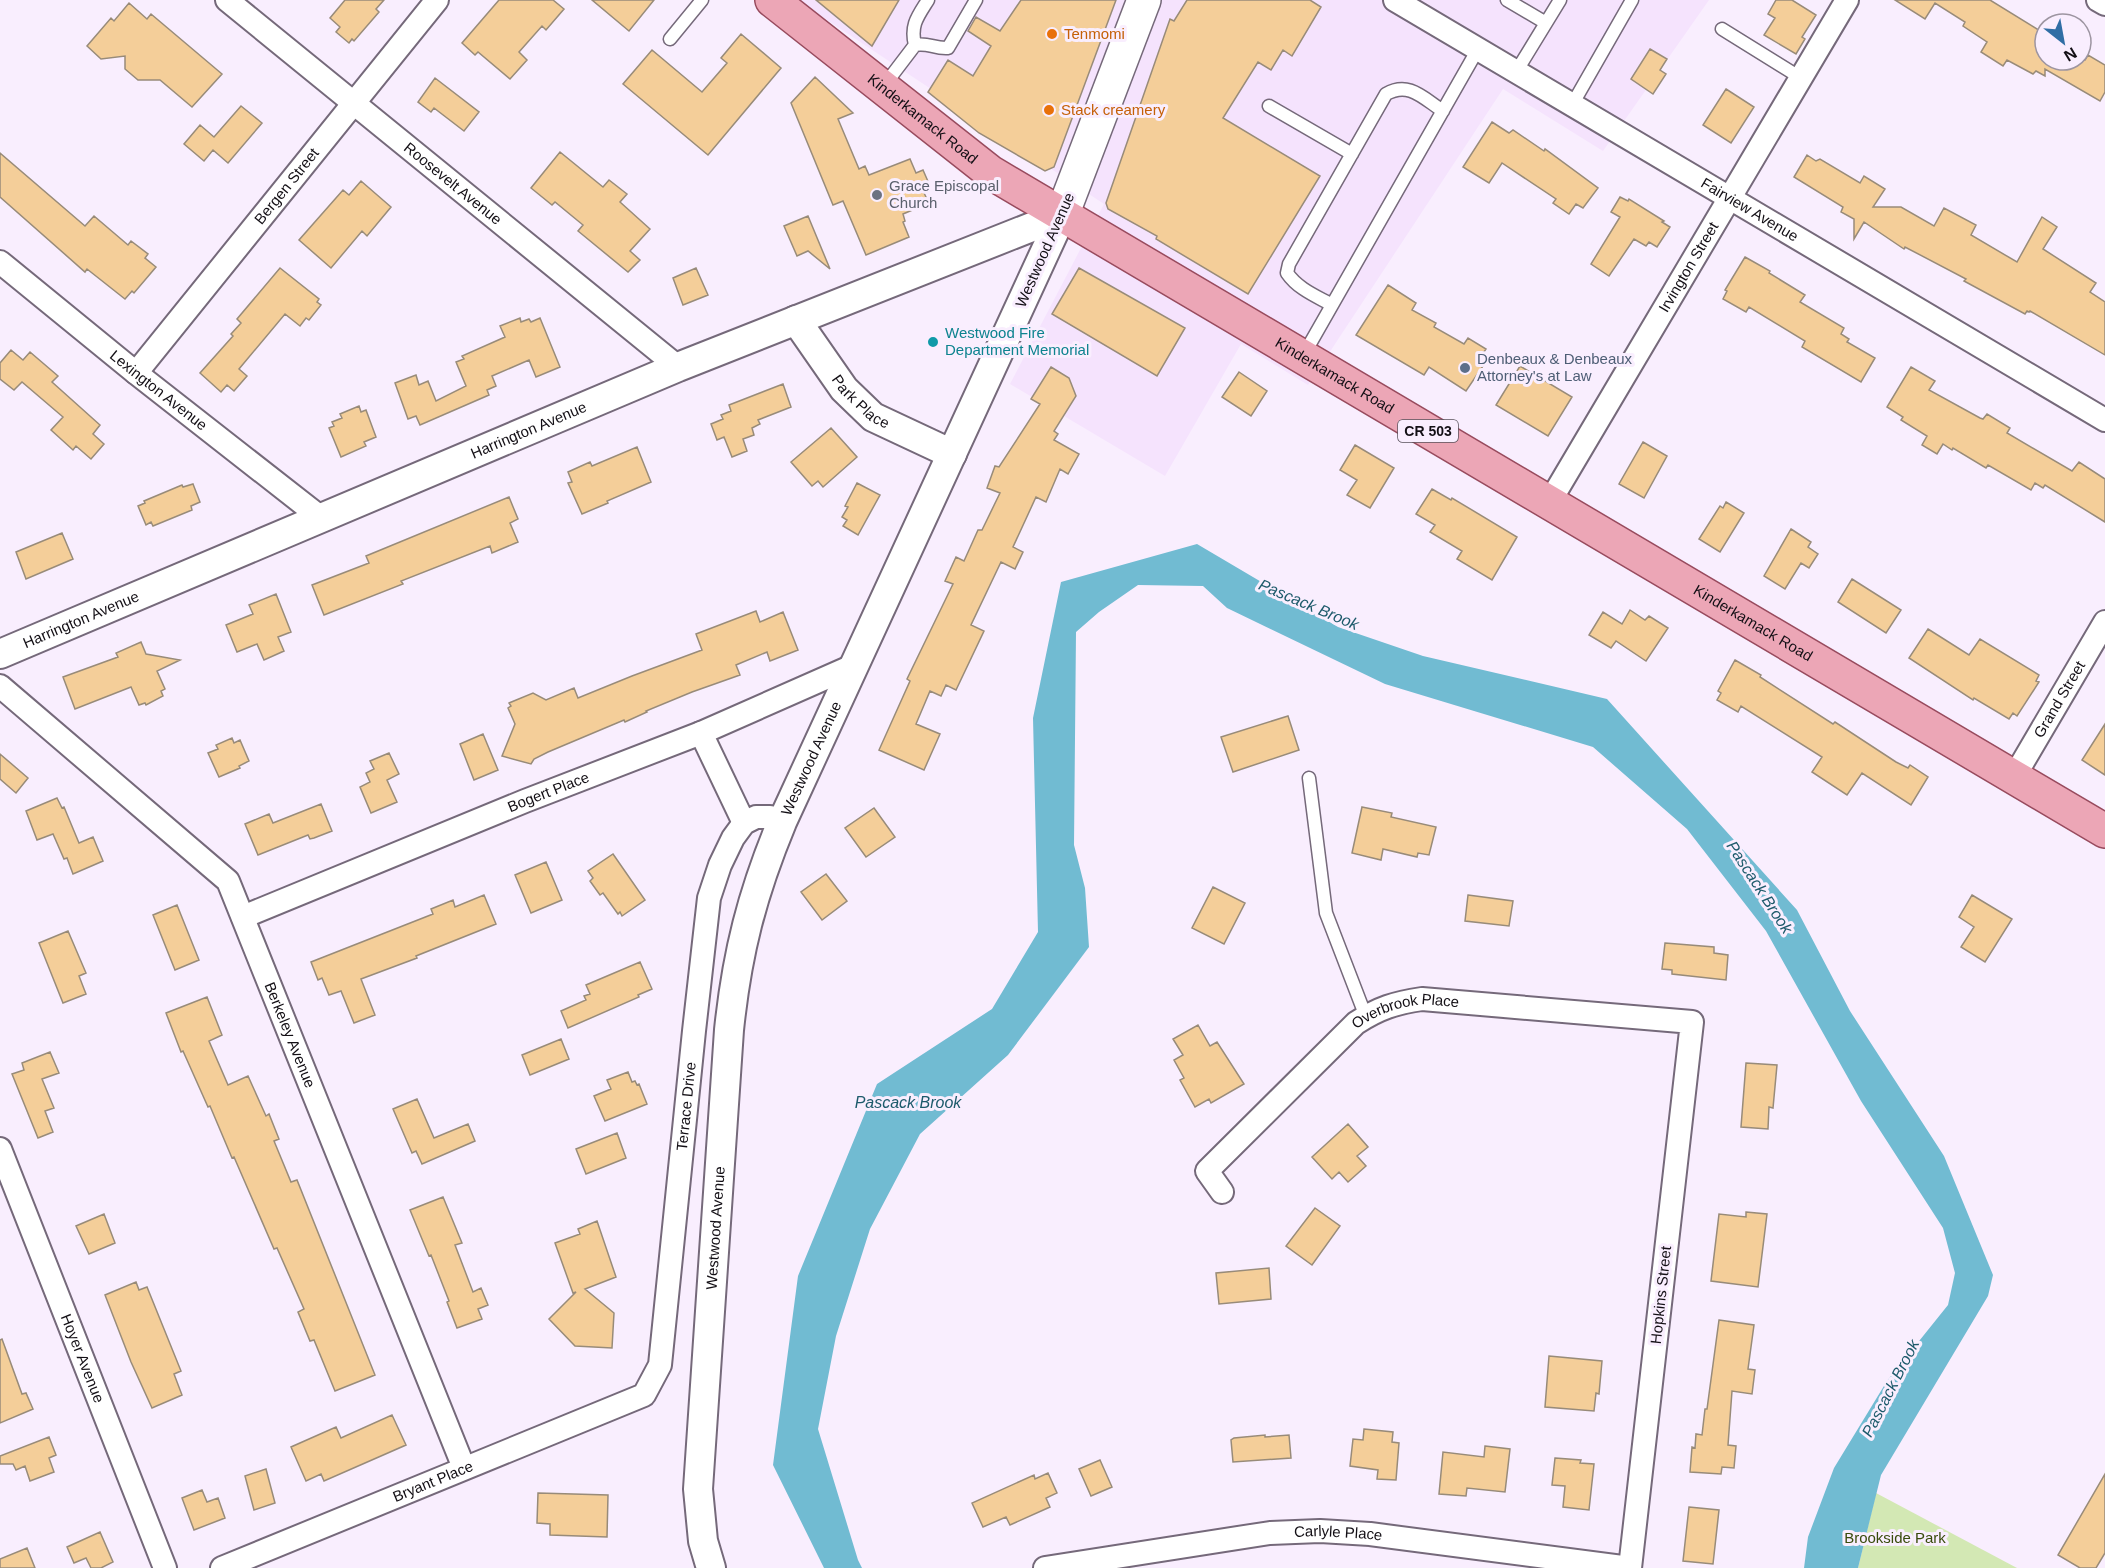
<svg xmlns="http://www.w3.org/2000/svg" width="2105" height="1568" font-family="Arial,sans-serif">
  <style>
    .built { fill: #f5e3fd }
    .green { fill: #d3e8b4 }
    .water { fill: #71bbd2 }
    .building { fill: #f4ce99; stroke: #988b79; stroke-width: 1.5 }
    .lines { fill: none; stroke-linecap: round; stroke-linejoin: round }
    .service-casing { stroke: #75697a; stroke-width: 15 }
    .minor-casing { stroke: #75697a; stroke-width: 26 }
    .tertiary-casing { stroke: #75697a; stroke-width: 32 }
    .secondary-casing { stroke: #75697a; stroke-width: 36 }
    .primary-casing { stroke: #984b5e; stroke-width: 36 }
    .service { stroke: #fff; stroke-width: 12 }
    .minor { stroke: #fff; stroke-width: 22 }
    .tertiary { stroke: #fff; stroke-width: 28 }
    .secondary { stroke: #fff; stroke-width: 33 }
    .primary { stroke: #eca6b6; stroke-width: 33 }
    .food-dot { fill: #e8710a; stroke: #f9eefe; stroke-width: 2 }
    .worship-dot { fill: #6b7280; stroke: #f9eefe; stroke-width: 2 }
    .culture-dot { fill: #0f9aa8; stroke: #f9eefe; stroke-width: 2 }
    .service-dot { fill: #5c6f8a; stroke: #f9eefe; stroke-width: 2 }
    .labels { text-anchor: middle; stroke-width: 6; stroke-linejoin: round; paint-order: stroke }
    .shield { fill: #f9eefe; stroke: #58525b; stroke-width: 1.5 }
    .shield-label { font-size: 14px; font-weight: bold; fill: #130f15 }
    .food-label { font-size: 15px; fill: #c56008; stroke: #f9eefe; text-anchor: start }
    .street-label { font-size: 15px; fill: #130f15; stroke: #f9eefe }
    .worship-label { font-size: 15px; fill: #5b616d; stroke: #f9eefe; text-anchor: start }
    .culture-label { font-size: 15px; fill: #0d838f; stroke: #f9eefe; text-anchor: start }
    .service-label { font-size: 15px; fill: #4e5e75; stroke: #f9eefe; text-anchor: start }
    .park-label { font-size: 15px; fill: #384b0b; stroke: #f9eefe }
    .water-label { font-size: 16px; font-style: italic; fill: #1d5a6b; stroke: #f9eefe }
  </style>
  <rect width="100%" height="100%" fill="#f9eefe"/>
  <!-- built -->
  <path class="built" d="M797,0H1709L1603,151L1503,89L1308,385L1241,344L1165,476L1010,384L1104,204Z"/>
  <!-- green -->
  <path class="green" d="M1876,1493L2017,1568H1858Z"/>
  <!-- water -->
  <path class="water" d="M1197,544L1338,627L1423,656L1607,699L1797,910L1850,1011L1944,1156L1993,1275L1988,1296L1881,1475L1858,1568H1804L1808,1537L1834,1468L1887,1381L1948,1305L1955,1273L1943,1228L1861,1101L1766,931L1687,829L1593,747L1385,684L1227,608L1203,586L1138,585L1099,612L1076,632L1074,845L1085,888L1089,947L1008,1055L920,1134L870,1229L836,1336L818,1429L858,1560L862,1568H824L773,1465L798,1276L877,1084L992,1009L1038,932L1033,718L1061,582Z"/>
  <!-- building -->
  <path class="building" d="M345,0H384L376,9L379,12L354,41L352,39L349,43L336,32L340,27L330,18Z
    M499,0H553L564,9L546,30L542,26L519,52L527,60L510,79L478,52L475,55L462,43Z
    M592,0H654L629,31Z
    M816,0H899L872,46Z
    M1021,0H1116L1054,167L1045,171L979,133L928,92L948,60L973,76L991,46L968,31L976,17L1000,31Z
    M1187,0H1310L1321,7L1292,56L1283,50L1271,70L1258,62L1223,118L1320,176L1248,294L1156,239L1157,236L1108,209L1106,203L1170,19L1174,21Z
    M1776,0H1792L1816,15L1802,37L1805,39L1796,54L1764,35L1775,18L1768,14Z
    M1895,0H1990L2045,34V60H2085L2088,55L2105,65V92L2100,101L2045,69V76L2036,71L2033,74L2007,60L2003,66L1981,52L1987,42L1963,26L1965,22L1935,3L1925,19Z
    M129,3L147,19L151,14L222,74L192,107L160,80H138L125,69V56L101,59L87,46L111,18L114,21Z
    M741,34L781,68L708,155L623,84L652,50L702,92L727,63L721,58Z
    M1650,49L1667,59L1660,70L1666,74L1653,94L1631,79Z
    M815,77L853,113L838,119L859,169L865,166L869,175L910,159L916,173L923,170L930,186L922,189L929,203L903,214L905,221L903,222L909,237L866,255L843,201L833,205L791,103Z
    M435,78L479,112L464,131L434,108L431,112L418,102Z
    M1726,89L1754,107L1731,143L1703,125Z
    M241,106L262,123L228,163L213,150L204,161L184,144L200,125L214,137Z
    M1492,122L1509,133L1513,130L1544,151L1545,149L1598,188L1583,208L1576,204L1569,214L1553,203L1556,199L1502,163L1489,183L1463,167Z
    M560,152L603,187L609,180L627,194L620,202L650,229L630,251L640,260L628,272L578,231L583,225L555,202L552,205L531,188Z
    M0,153L85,226L94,216L128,245L131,241L148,254L145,258L156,267L134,293L132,291L125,299L87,269L85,272L0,197Z
    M1807,155L1816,161L1820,159L1860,183L1864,176L1885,189L1873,207H1901L1934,226L1944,208L1976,225L1971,235L2017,262L2042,217L2057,227L2043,249L2096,283L2090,292L2105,302V355L2030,311L2029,312L2027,311L2025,314L1964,281L1966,279L1905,247L1904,249L1864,222L1854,239V219L1841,212L1843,207L1794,177Z
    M361,181L391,207L367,236L362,231L331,268L299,240L343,190L349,195Z
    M1620,197L1628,201L1629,199L1664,221L1662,222L1670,227L1657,247L1649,242L1646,246L1634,239L1609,276L1591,264L1620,217L1611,212Z
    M808,216L830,269L808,251L797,256L784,226Z
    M1745,257L1770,271L1769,273L1805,295L1800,302L1844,328L1841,334L1849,339L1847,342L1875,358L1861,382L1802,347L1805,341L1749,307L1746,312L1723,299L1727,291L1725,290Z
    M280,268L319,299L317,302L321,305L309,320L306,318L300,326L285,314L239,369L247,376L234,391L227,385L221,392L200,373L233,336L231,334L241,323L237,319Z
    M696,268L708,295L683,305L673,278Z
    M1079,268L1185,328L1157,376L1052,314Z
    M1388,285L1416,303L1412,310L1436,323L1434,327L1464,344L1468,338L1486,349L1477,362L1483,366L1466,391L1429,367L1424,375L1356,335Z
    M520,318L521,322L529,319L531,322L540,318L560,367L536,377L529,360L492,376L496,386L487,390L489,395L420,425L416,416L408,419L395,383L416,375L419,385L428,381L436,401L466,386L456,362L464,359L462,356L505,337L500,326Z
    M11,350L23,360L30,352L58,376L52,382L100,425L93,434L104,444L91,459L76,446L73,450L51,430L63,417L22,382L14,390L0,379V363Z
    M1520,366L1572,397L1548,436L1496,405Z
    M1051,367L1069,378L1076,396L1054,431L1058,434L1054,440L1079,454L1068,474L1060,469L1046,502L1036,497L1013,547L1023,552L1015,569L1001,562L971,625L984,631L956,690L946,685L941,696L930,691L916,724L940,734L924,770L879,750L910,681L907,679L953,584L945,581L956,557L964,561L978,530H982L1000,493L987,488L995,466L999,467L1040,404L1031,399Z
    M1911,367L1935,381L1929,390L1980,418L1983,419L1987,414L2010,428L2007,433L2072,471L2079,462L2105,479V522L2045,485L2043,488L2035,483L2031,490L1988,465L1986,468L1953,448L1952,450L1943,444L1937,454L1922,445L1927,436L1901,420L1903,417L1887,407Z
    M1239,372L1267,391L1251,416L1222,397Z
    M783,384L791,407L758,420L760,424L752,428L754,435L743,439L747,451L732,457L724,437L717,440L711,424L723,419L721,415L731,411L729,405Z
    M359,406L361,412L366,410L376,437L364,442L366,446L341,457L329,428L334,426L332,422L342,418L340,414Z
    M831,428L857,457L823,487L818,481L812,486L791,462Z
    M1643,442L1667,456L1644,498L1619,484Z
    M1355,445L1394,468L1370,508L1347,495L1357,480L1340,470Z
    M637,447L651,482L607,501L608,503L582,514L568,483L572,482L568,472L590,462L592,466Z
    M857,483L880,495L858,535L843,526L847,520L842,517L848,507L845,506Z
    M193,484L200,502L191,506L192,510L153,526L151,522L146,525L138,506L145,503L144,501L182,485L183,487Z
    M1432,489L1451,500L1452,498L1517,537L1492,580L1457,559L1462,551L1430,532L1435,525L1416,514Z
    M509,497L518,519L510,523L518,542L492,553L490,546L401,581L403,584L324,615L312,585L369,563L366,556Z
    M1726,502L1744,513L1720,552L1699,539L1720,506L1723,508Z
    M1791,529L1811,542L1808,547L1818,554L1809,568L1801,563L1785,589L1764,576Z
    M62,533L73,559L26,579L16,552Z
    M1852,579L1901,610L1886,633L1838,602Z
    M276,594L291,632L278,637L284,651L264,660L257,644L237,652L226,625L253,614L249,605Z
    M1630,610L1645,620L1649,616L1668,628L1646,661L1616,641L1611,648L1589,635L1603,612L1622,624Z
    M756,611L760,622L783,612L798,650L770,661L767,652L736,665L740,675L692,692L646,711L647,712L625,722L624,720L548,752L534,759L531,764L502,756L515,724L508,708L511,706L509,703L533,693L546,700L574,688L578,698L632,676L702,650L696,634Z
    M1928,629L1969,655L1980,639L2039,675L2036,681L2039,682L2017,716L2013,713L2009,719L1974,698L1973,700L1909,658Z
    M141,642L146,654L180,660L157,671L165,689L161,691L163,696L146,705L145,703L139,705L131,687L75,709L63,677L118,657L116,653Z
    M1735,660L1761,675L1760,677L1833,724L1835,722L1896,762L1908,768L1910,765L1928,777L1911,805L1862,773L1847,795L1812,772L1822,757L1741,706L1738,712L1717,700L1721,693L1718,691Z
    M1288,716L1299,750L1233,772L1221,737Z
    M2105,724V775L2082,760Z
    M483,734L498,770L474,780L460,744Z
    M232,738L234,743L240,740L249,761L239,766L240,768L219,777L208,753L218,749L216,745Z
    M389,753L399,774L387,780L397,802L371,813L360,787L370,782L366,773L374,769L370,761Z
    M0,754L28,778L16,793L0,779Z
    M57,798L62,808L64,807L79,843L93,837L103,861L73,874L67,858L64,859L53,834L37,840L26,811Z
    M321,804L332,831L314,838L310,839L308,835L258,855L245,824L269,814L273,823Z
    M1362,807L1392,813L1391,817L1436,827L1429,855L1418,853L1417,857L1383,849L1381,860L1352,853Z
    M874,808L895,837L866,857L845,828Z
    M613,854L645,900L622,916L620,912L618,914L603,893L600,895L590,881L593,878L588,871Z
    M546,862L562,900L531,913L515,875Z
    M826,874L847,901L822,920L801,892Z
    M1213,887L1245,903L1224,944L1192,928Z
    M484,895L496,924L416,956L417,958L361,979L375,1015L354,1023L341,991L329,995L322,978L318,980L311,962L433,914L431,909L453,900L455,907Z
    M1468,895L1513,901L1509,926L1465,921Z
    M1972,895L2012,919L1985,962L1961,947L1974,927L1959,917Z
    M177,905L199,960L175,970L153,915Z
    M68,931L86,973L79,976L86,994L63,1003L39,943Z
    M1665,943L1714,947V953L1728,955L1726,980L1672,974V970L1662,969Z
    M640,962L652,989L638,995L639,997L568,1028L561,1011L586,1000L584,996L590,994L586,985Z
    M207,997L222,1035L209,1041L228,1085L248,1076L266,1116L269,1114L279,1139L274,1141L291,1182L297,1180L375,1375L335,1391L314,1340L310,1341L298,1312L304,1309L277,1248L274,1249L234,1157L232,1158L210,1106L208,1107L183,1051L181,1052L166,1013Z
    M1198,1025L1210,1046L1217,1042L1244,1084L1211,1103L1209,1099L1195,1107L1180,1080L1184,1078L1174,1060L1183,1055L1173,1039Z
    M561,1039L569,1059L530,1075L522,1055Z
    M50,1052L59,1073L42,1079L54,1108L45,1111L53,1132L38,1138L12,1074L24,1070L22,1063Z
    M1746,1063L1777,1065L1773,1108L1769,1107L1768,1129L1741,1127Z
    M628,1072L632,1082L635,1081L637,1085L639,1084L647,1104L605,1121L594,1096L611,1089L607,1080Z
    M417,1099L434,1138L468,1124L475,1141L422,1164L416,1151L412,1153L393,1109Z
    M1348,1124L1368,1147L1357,1156L1366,1166L1348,1182L1339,1172L1332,1179L1312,1157Z
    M617,1133L626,1158L586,1174L576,1149Z
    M443,1197L462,1243L455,1245L473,1292L481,1288L488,1305L478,1309L482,1319L457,1328L447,1302L449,1301L431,1255L429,1256L410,1210Z
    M1315,1208L1340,1226L1312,1265L1286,1246Z
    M1746,1212L1767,1214L1758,1287L1711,1281L1719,1214L1746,1217Z
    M104,1214L115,1243L89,1254L76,1226Z
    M597,1221L616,1277L585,1289L614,1313L612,1348L575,1346L549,1319L576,1292L573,1293L555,1243L580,1234L578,1229Z
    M1269,1268L1271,1299L1219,1304L1216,1273Z
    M136,1282L139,1290L147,1287L181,1371L174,1374L182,1395L152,1408L131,1362L105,1295Z
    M1719,1320L1754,1325L1748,1369L1755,1370L1752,1394L1732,1391L1728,1445L1736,1446L1734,1468L1722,1467L1721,1474L1690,1472L1692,1447L1695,1448L1696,1434L1702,1435L1705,1409H1707Z
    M2,1339L22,1394L26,1393L33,1409L0,1423V1340Z
    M1549,1356L1602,1361L1599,1394L1596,1393L1594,1411L1545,1407Z
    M392,1415L406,1445L324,1481L321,1474L306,1481L291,1447L336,1427L341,1438Z
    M1364,1429L1393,1432L1392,1442L1399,1443L1396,1480L1377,1479L1378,1470L1350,1466L1353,1439L1363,1440Z
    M1265,1435V1437L1289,1435L1291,1458L1233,1462L1231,1440L1234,1438Z
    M49,1437L56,1455L49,1458L54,1472L30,1481L25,1466L16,1470L13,1464H0V1456Z
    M1485,1446L1510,1449L1505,1492L1467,1488L1466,1496L1439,1494L1443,1452L1484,1457Z
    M1555,1458L1581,1460L1580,1463L1594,1464L1589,1510L1563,1507L1565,1486L1552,1485Z
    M1100,1460L1112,1487L1091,1496L1079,1469Z
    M266,1469L275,1503L254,1510L245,1476Z
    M1048,1473L1057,1493L1046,1498L1050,1507L1010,1525L1006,1517L983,1527L972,1503L1034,1475L1035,1479Z
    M2105,1474V1553L2096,1568H2080L2058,1555Z
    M202,1490L207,1502L218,1498L225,1518L194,1530L182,1498Z
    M538,1493L608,1495L607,1537L550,1535V1524L537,1523Z
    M1689,1507L1719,1510L1713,1564L1683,1561Z
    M100,1532L113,1562L101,1568H91L86,1558L74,1563L67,1547Z
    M27,1548L35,1568H0V1559Z"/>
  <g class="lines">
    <defs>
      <path id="service" d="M1507,0L1546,23
        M1722,29L1801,78
        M670,39L702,0
        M915,45C910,25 918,16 928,0
        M1516,72L1560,0
        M883,87L915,45C928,42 934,49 948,48L976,0
        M1572,105L1632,0
        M1269,106L1352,154
        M1332,305C1316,296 1298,289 1287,273L1289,264L1386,94C1409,81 1423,98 1443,111
        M1303,356L1478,49
        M1309,778L1326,913L1366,1017"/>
      <g id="minor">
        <path id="s1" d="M227,0L678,367"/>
        <path id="s2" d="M1395,0L2105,420"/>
        <path d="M2098,0L2105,4"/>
        <path id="s3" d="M0,262L136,373L320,517"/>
        <path id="s4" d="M136,373L437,0"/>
        <path id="s5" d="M1549,503L1847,0"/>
        <path id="s6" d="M0,686L228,881L464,1468"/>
        <path d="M701,733L744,823"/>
        <path id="s7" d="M2014,777L2105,622"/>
        <path id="s8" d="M243,917L525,801L701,733L855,665"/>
        <path id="s9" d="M0,1149L165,1568"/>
        <path id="s10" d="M1222,1192L1207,1171L1356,1023C1379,1008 1395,1003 1422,999L1692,1022L1630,1568"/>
        <path id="s11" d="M222,1568L644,1395L660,1365L694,1031L709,898L720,865L733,838L744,823L756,817H770L782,822"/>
        <path id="s12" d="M1045,1568L1270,1533L1320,1531L1370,1534L1630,1568"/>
      </g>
      <g id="tertiary">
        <path id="s13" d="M796,320L844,389L873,417L952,454"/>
        <path id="s14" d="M0,654L678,367L1062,215"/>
        <path id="s15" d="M711,1568L703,1541L698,1489L729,1030C737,953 752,894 782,822L1062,215"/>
      </g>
      <path id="secondary" d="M1062,215L1144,0"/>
      <g id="primary">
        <path id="s16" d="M772,0L990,172L2105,831"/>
      </g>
    </defs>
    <!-- service casing -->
    <use href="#service" class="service-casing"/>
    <!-- minor casing -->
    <use href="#minor" class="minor-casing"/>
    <!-- tertiary casing -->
    <use href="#tertiary" class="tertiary-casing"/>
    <!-- secondary casing -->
    <use href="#secondary" class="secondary-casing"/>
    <!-- primary casing -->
    <use href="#primary" class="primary-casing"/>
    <!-- service -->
    <use href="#service" class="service"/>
    <!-- minor -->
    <use href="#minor" class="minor"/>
    <!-- tertiary -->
    <use href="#tertiary" class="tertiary"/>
    <!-- secondary -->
    <use href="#secondary" class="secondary"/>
    <!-- primary -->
    <use href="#primary" class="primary"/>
  </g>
  <!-- markers -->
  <g class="food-dot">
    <circle cx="1052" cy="34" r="6"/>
    <circle cx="1049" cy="110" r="6"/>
  </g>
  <circle class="worship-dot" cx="877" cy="195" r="6"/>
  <circle class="culture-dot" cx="933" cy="342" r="6"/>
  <circle class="service-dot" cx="1465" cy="368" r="6"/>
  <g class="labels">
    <!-- shield labels -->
    <rect class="shield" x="1398" y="420" width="60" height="22" rx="4.5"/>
    <g class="shield-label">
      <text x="1428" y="436">CR 503</text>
    </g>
    <!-- food labels -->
    <g class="food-label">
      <text x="1064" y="39">Tenmomi</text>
      <text x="1061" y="115">Stack creamery</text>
    </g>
    <!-- street labels -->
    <g class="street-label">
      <text dy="5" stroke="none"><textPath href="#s16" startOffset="192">Kinderkamack Road</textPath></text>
      <text dy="5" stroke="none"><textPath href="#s1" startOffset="291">Roosevelt Avenue</textPath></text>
      <text dy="5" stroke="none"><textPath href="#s4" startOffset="240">Bergen Street</textPath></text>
      <text dy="5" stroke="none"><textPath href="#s2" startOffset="412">Fairview Avenue</textPath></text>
      <text transform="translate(1045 250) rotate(-66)" y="5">Westwood Avenue</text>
      <text dy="5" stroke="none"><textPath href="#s5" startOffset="274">Irvington Street</textPath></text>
      <text dy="5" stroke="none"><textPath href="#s16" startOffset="678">Kinderkamack Road</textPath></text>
      <text dy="5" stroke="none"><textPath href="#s3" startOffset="204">Lexington Avenue</textPath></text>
      <text dy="5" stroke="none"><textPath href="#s13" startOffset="105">Park Place</textPath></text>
      <text dy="5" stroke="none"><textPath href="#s14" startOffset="574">Harrington Avenue</textPath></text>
      <text dy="5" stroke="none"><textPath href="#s14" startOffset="88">Harrington Avenue</textPath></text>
      <text dy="5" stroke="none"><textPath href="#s16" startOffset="1164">Kinderkamack Road</textPath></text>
      <text dy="5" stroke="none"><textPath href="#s7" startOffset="90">Grand Street</textPath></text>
      <text dy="5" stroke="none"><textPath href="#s15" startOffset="826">Westwood Avenue</textPath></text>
      <text dy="5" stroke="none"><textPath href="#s8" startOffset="330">Bogert Place</textPath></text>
      <text dy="5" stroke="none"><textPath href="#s10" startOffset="288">Overbrook Place</textPath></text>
      <text dy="5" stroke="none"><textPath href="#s6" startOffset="466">Berkeley Avenue</textPath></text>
      <text dy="5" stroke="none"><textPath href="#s11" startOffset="750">Terrace Drive</textPath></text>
      <text dy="5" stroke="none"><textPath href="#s15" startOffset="342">Westwood Avenue</textPath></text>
      <text transform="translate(1661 1295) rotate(-84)" y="5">Hopkins Street</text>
      <text dy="5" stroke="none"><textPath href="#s9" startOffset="225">Hoyer Avenue</textPath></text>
      <text dy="5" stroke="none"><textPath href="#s11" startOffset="228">Bryant Place</textPath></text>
      <text dy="5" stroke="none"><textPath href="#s12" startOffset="296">Carlyle Place</textPath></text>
    </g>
    <!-- worship labels -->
    <g class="worship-label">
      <text x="889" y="191">Grace Episcopal<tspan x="889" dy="17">Church</tspan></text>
    </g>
    <!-- culture labels -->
    <g class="culture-label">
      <text x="945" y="338">Westwood Fire<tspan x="945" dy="17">Department Memorial</tspan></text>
    </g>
    <!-- service labels -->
    <g class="service-label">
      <text x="1477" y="364">Denbeaux &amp; Denbeaux<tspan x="1477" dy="17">Attorney's at Law</tspan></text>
    </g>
    <!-- park labels -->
    <g class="park-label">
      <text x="1895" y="1543">Brookside Park</text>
    </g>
    <!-- water labels -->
    <g class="water-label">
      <text transform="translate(1309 604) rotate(23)" y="6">Pascack Brook</text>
      <text transform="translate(1760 887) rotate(57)" y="6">Pascack Brook</text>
      <text x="908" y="1108">Pascack Brook</text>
      <text transform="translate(1890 1388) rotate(-63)" y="6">Pascack Brook</text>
    </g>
  </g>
  <!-- north arrow -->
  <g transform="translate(2063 42) rotate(149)"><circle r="28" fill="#f9eefe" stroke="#9d95a1" stroke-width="1.5"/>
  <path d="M0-4.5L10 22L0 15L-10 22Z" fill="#306ea5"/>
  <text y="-9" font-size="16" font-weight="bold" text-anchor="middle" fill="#130f15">N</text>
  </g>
</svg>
